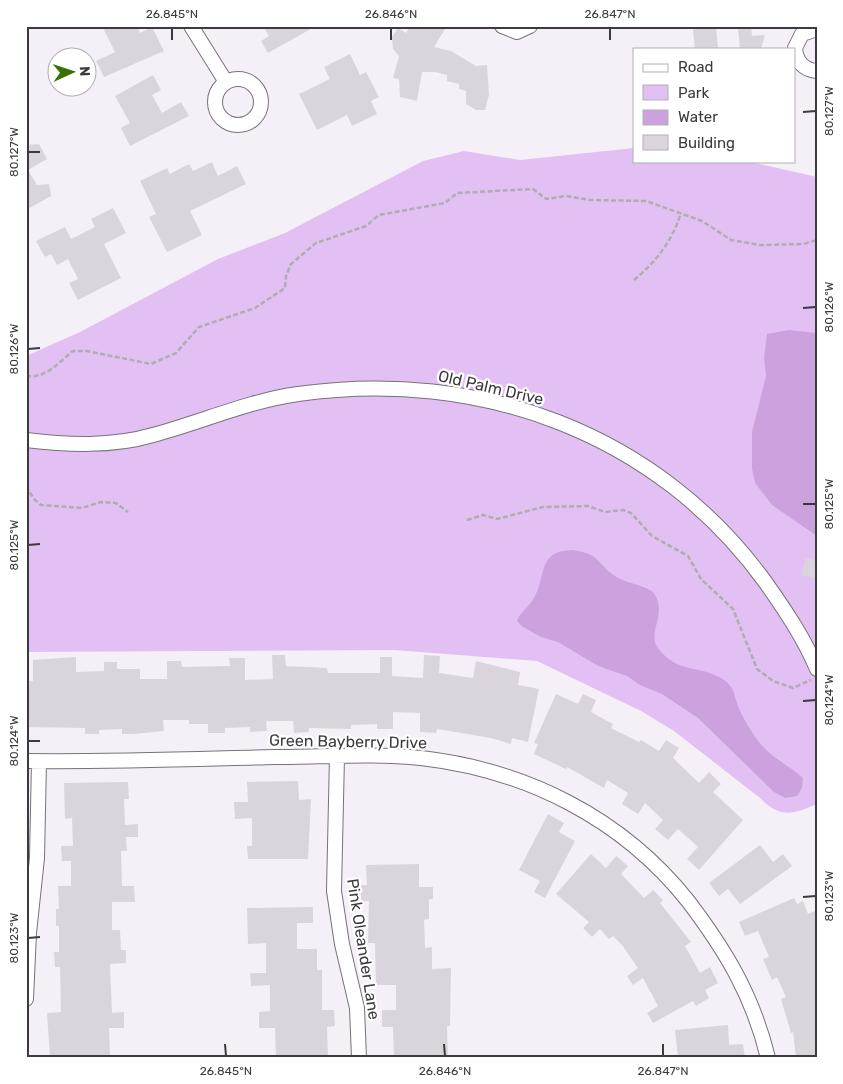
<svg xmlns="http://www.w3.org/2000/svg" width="843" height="1084" font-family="Rubik,sans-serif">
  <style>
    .green { fill: #e3c0f3 }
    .water { fill: #cba2dd }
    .building { fill: #dad5dd }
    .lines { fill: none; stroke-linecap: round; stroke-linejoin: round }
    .street-casing { stroke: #777279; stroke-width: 16 }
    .path { stroke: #b0acb2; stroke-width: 2.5; stroke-dasharray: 5 2.5; stroke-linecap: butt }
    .street { stroke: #fff; stroke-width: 14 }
    .ticks { fill: none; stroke: #3c3a3d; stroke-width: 2 }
    .labels { text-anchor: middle; stroke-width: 4.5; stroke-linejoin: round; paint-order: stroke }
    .street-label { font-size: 16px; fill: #3c3a3d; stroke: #fff }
    .neatline { fill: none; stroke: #3c3a3d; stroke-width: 2 }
    .ticks-label { font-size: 12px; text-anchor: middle; fill: #3c3a3d }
  </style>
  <rect width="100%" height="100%" fill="#f5f0f8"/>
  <!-- green -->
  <path class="green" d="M634,148V161H747L817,177V804C792,815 780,818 760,798L674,731L641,711L537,661L394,650L26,652V356L80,332L218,259L285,233L423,161L464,151L520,160Z"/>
  <!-- water -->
  <path class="water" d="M789,330L817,333V536L772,505L755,483L752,469V432L766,376L764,358L767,334Z
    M572,550C601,554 595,562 615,576C625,583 640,584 652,591C670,612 646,632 658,648C678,675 701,664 724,680C735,688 734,695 738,706C742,717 752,733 759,742C770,757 790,766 803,778L802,788L797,796L785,798L774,792L698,718L662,694L640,685L627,676L598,666L558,642L541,637L523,627L517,621C521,611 529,607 534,598C547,575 537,551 572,550Z"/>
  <!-- building -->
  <path class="building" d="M102,26H137L140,33L152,27L164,51L104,77L96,61L115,52Z
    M263,26H316L268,53L261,41L269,36Z
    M410,26H435L445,29L434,47L451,51L476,66L487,65L489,95L485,110H476L466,104V91L459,89V84L447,81V75L435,72H422L417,101L400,97L399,79L393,78L399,56L393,49L392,37L398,28L406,33Z
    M698,26H716L718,49H695L693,30Z
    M751,26L752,36L765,35L761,49H740L738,28Z
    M350,54L360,75L366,72L379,97L371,101L377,114L352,126L347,115L317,130L299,94L330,79L324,67Z
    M153,75L161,90L152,95L162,113L181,102L189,116L130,146L121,128L130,123L115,96Z
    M39,144L47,159L28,170L37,185L49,184L51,196L26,210V145Z
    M212,162L218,176L237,166L246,184L190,211L202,235L167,252L149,217L156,214L140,181L167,168L170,174L189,164L193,171Z
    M113,208L126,233L104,244L121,278L78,300L69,283L78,279L68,259L57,265L51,254L45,257L36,241L65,227L71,239L95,227L91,219Z
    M806,558L817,561V579L801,575Z
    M272,655H285L286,666L327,668L328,673H380V657H392V676L423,678L424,655L440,656L439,673L473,678L476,661L520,672L518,685L539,689L528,742L512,738L511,744L491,738L437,729L436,733L420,732V713L393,712V729H377V724L351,725V729L309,728V732L294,733L293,721H266L267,731L250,732V727L225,728V733H208V724H189V720H163L164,731L133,734H122V729L99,730V734H85V728L26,727V681H33V660L76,657V672L104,671V662H117V669H140V679H167V661H181L182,667L230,666L229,658H245V680L273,679Z
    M556,694L578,704L583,694L596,700L591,712L613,724L611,728L639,742L641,740L659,751L666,740L679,748L673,758L699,783L709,772L721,784L713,792L743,820L699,870L687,859L698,847L678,829L668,840L655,829L663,820L645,803L638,814L622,804L628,793L607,780L604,788L567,767L566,769L534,754L538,744L534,743Z
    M298,781L299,800L311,799L308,859H248L247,846H252V818L235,819L234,802H248L247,782Z
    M128,782L129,799H124L125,825L138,824V837H126L127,851H121L122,886H134L135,902H112V930H120L121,950H126V963L110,964L112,1013L124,1012V1028H109L110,1058H50L47,1013L61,1012L60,967H55L54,952H59V926H56V909H59L58,886H71V861H62L61,846H73L72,818L65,819L64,783Z
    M548,814L564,823L559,832L575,841L545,898L534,892L540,881L519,870Z
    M760,845L773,862L783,854L792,866L740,904L728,889L719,896L709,883Z
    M591,854L606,868L616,856L628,866L621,874L644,898L653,890L663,900L660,903L691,942L685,946L700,973L710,967L718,983L705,990L709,998L696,1006L693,1001L653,1023L647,1013L658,1006L643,978L633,985L627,976L638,968L622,945L613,936L609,939L600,929L592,937L583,928L589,922L556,894Z
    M419,864V887H433V899H429V919L424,920L425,948L432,947V969L451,968L450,1026H447L448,1058H394L393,1027H382V1010H396V985H376L375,943H368L369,901H361V885H367L366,865Z
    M794,898L797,904L803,901L808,914L817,910V1058H796L793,1032L791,1033L781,999L786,997L777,977L772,980L763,959L769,957L758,931L745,936L739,922Z
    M313,907V923H297V949H317V970H322V1010H334L335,1026L327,1027L328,1058H276L275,1028H259V1012L270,1011V985L251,986L250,973H266V943L248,944L247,908Z
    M728,1025L729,1045L743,1044L745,1058H678L675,1030Z"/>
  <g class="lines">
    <defs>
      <path id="street" d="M191,26L226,82
        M502,26L517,32L530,26
        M817,29L802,34L795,48C796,61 803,70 817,71
        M215 102a23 23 0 1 1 46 0a23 23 0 1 1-46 0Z
        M26,440C68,445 112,447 153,435C202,422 248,401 298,394C479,368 658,433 766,583C785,610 804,638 817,669
        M337,756L334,891L342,944L357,1008L359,1058
        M26,761C109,762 192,759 275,757C321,757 375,753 421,758C526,770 622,818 688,901C726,951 753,996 768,1058
        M26,999L29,933L37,858L39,761"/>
    </defs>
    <!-- street casing -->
    <use href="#street" class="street-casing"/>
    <!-- path -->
    <path class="path" d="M634,280C656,262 672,241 681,213
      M26,376C46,379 59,362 73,351H87L151,364L176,353L199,327L255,308L285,288L286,276L291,264L316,243L366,226L379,215L445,203L457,193L533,189L546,199L566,196L590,200L646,201L702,221L731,240L760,245L803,244L817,240
      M26,486L34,499L41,505L82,508L101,502L116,503L128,512
      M467,520L483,515L497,519L543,507L588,506L605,512L623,510L631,513L652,536L688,556L701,579L733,609L757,669L773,681L793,688L811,680"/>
    <!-- street -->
    <use href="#street" class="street"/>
  </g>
  <!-- ticks -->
  <path class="ticks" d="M172,28V40M391,28V40M610,28V40M803,112L816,111M28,152H40M803,308L816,307M28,349L40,348M803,504H816M28,545L40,544M803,701L816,700M28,741H40M803,897L816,896M28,938L40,937M225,1044L226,1056M444,1044L445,1056M663,1044V1056"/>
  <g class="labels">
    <!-- street labels -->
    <g class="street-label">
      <text transform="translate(491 387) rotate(13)" y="6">Old Palm Drive</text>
      <text transform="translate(348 741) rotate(1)" y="6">Green Bayberry Drive</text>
      <text transform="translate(364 949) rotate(81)" y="6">Pink Oleander Lane</text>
    </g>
  </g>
  <!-- border -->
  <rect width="843" height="1084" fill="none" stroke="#ffffff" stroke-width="55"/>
  <!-- legend -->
  <rect x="633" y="48" width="162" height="115" fill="#ffffff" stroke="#b1b0b1"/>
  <rect x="643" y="64" width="25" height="8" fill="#ffffff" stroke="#b1b0b1"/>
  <text x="678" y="72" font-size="15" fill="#3c3a3d">Road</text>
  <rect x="643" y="85" width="25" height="15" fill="#e3c0f3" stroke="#b1b0b1"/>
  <text x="678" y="98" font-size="15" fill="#3c3a3d">Park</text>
  <rect x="643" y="110" width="25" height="15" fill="#cba2dd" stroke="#b1b0b1"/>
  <text x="678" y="122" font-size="15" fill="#3c3a3d">Water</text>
  <rect x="643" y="135" width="25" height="15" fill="#dad5dd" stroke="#b1b0b1"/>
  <text x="678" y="148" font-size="15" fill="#3c3a3d">Building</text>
  <!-- north arrow -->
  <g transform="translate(72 72) rotate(87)"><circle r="24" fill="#ffffff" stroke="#b1b0b1"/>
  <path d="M0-4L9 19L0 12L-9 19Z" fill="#397100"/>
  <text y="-8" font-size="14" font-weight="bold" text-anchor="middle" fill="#3c3a3d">N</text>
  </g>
  <rect x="28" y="28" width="788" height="1028" class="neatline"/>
  <g class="ticks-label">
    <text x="172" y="18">26.845°N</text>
    <text x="391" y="18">26.846°N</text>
    <text x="610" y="18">26.847°N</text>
    <text transform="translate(829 111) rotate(-90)" y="4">80.127°W</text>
    <text transform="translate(14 152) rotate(-90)" y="4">80.127°W</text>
    <text transform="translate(829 307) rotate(-90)" y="4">80.126°W</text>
    <text transform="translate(14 349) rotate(-90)" y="4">80.126°W</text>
    <text transform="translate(829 504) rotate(-90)" y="4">80.125°W</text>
    <text transform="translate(14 545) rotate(-90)" y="4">80.125°W</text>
    <text transform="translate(829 700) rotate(-90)" y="4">80.124°W</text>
    <text transform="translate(14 741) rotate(-90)" y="4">80.124°W</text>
    <text transform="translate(829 896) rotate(-90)" y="4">80.123°W</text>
    <text transform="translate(14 938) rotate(-90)" y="4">80.123°W</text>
    <text x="226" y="1075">26.845°N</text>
    <text x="445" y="1075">26.846°N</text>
    <text x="663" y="1075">26.847°N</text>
  </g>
</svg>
